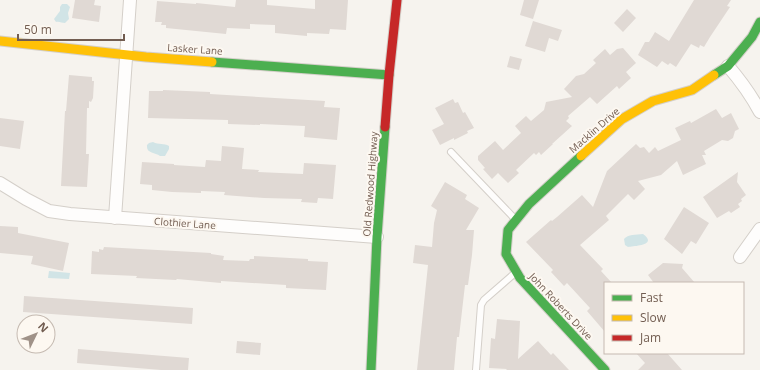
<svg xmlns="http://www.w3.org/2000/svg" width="760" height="370" font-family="'Open Sans',sans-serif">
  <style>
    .water { fill: #d1e4e6 }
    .building { fill: #e0d9d4 }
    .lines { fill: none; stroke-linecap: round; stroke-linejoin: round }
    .lane-casing { stroke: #d4cfc9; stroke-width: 8 }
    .street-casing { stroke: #d4cfc9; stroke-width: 14 }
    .fast-casing { stroke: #d4cfc9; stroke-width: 11 }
    .slow-casing { stroke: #d4cfc9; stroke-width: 11 }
    .jam-casing { stroke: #d4cfc9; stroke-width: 11 }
    .lane { stroke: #fefdfc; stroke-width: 6 }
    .street { stroke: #fefdfc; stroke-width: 12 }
    .fast { stroke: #4caf50; stroke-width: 9 }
    .slow { stroke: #ffc107; stroke-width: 9 }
    .jam { stroke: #c62828; stroke-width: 9 }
    .labels { text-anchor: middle; stroke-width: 4; stroke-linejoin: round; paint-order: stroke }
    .street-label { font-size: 10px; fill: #725d51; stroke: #fdf8f1 }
  </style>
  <rect width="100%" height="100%" fill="#f6f3ee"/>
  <!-- water -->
  <path class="water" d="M62,4H67L70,7L68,13L69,19L65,23C62,23 59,21 56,22L54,19L60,11V7Z
    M153,142C159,145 164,143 169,146V149L165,156H160C155,152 146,154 147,145L149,143Z
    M643,234C658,245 635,246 628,247L625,245L624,239C628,234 636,235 643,234Z
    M49,271L70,273L69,279L48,278Z"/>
  <!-- building -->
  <path class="building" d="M75,0H95L94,5L101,6L99,22L72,18Z
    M236,0H267V5L315,9V0H348L346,30L330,29L329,34L307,33V36L275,33V25L250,24V29L227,28L226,34L166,28V25H161L162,22H155L157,1L196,4V3L235,7Z
    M524,0H539L533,19L520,15Z
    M694,0H731L727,6L730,7L710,37L704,47L700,45L699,48L691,44L676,67L670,63L668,65L662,61L657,67L638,55L645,42H649L655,32L669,41Z
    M627,9L636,18L623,32L614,23Z
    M533,21L562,30L558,41L549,38L545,52L525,46Z
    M623,48L636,63L626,72L631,78L619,89L617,86L597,104L590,97L568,116L569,118L566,121L572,126L552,144H553L541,155L539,152L536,155L534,153L516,170L519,173L508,183L498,173L492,179L483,169L485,168L478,160V156L495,141L503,150L521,133L515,126L526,116L531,121L544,110L546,102L572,97L564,89L576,76L584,74L596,63L593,60L605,49L610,55L617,49Z
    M510,56L522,59L519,70L507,67Z
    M69,75L92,77V81H94L93,98L91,102L89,101V108H87L86,154H89L87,187L61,186L65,111H66Z
    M163,90L210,92V94L325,101L324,107L340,108L337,140L304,137L305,126L260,124V125L228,124V120L148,118L149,91H163Z
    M453,99L455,103L458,102L463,113L465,112L474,128L467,131L468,133L454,140V138L440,145L432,130L444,124L435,108Z
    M716,109L722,118L731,113L739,129L735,131L733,138L728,141L722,140L704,151L706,155H702L706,164L683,175L677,161L661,175L638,181L645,189L634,200L628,194L606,216L609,220L580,245L603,269L601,271L612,283H605V332L587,311L590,308L567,283L564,286L551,272L553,270L526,242L551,220L552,221L557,217L582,195L593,207L607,171L636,144L640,148L644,147L649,153L655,147L658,151L681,140L675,128L690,121L691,123Z
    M0,118L24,121L20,149L0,146Z
    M222,146L244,148L242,169L259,170L258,172L303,174L304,163L336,165L333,199L318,198L317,203L301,202L302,199L264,198L224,195L225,192L201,191V193L172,192L152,190V185L140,184L142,162L174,164V165L205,167L206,160L221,161Z
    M738,172L737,182L746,195L741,199L742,201L738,204L740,207L731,213L729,211L717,218L703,197Z
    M445,182L467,195L465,199L479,208L466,230H474L472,255L468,285H465L459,337H457L454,370H417L428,265L413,263L415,245L432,247L434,223L437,210L431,206Z
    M684,207L709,223L696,244L691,241L682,254L664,239Z
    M0,226L18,227V233L69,243L63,271L31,264L33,256L0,253Z
    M104,247L211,253V254L224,256L223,260L249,261L250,259H254V256L308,259V261L328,262L326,290L286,288V285L221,281V283L177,279L176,280L136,278L137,276L91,274L92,251L99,252V249L103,250Z
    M663,263L683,264L682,268L695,283H654L648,275Z
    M24,296L193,308L192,324L23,312Z
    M497,319L520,321L518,359L538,341L551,355L553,353L569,370H506L507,369L489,368L491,338L495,339Z
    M237,341L261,343L260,355L236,353Z
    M78,349L189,358L188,370H161L77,363Z
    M636,353H667L682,370H638L645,363Z"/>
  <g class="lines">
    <defs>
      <path id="lane" d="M451,152L515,219
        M476,370L481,305L484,300L515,273"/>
      <path id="street" d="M728,66C740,80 751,95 760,112
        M0,183L26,199L49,211L70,214L377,237
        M115,218L130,0
        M740,257L760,229"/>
      <path id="fast" d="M212,62L389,75
        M714,75L728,66L752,37L760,22
        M581,156L529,204L508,230L506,254L520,278L605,370
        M371,370L377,237L385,127"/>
      <path id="slow" d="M0,41L146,57L212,62
        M581,156L622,119L653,101L692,90L714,75"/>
      <path id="jam" d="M385,127L389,75L397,0"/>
    </defs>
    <!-- lane casing -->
    <use href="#lane" class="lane-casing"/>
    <!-- street casing -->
    <use href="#street" class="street-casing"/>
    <!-- fast casing -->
    <use href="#fast" class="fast-casing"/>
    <!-- slow casing -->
    <use href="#slow" class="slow-casing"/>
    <!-- jam casing -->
    <use href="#jam" class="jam-casing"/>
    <!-- lane -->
    <use href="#lane" class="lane"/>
    <!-- street -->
    <use href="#street" class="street"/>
    <!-- fast -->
    <use href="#fast" class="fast"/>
    <!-- slow -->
    <use href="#slow" class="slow"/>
    <!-- jam -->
    <use href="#jam" class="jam"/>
  </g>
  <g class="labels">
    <!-- street labels -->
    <g class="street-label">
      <text transform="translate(195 49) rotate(4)" y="4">Lasker Lane</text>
      <text transform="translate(594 130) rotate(-41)" y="4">Macklin Drive</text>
      <text transform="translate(370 184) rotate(-86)" y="4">Old Redwood Highway</text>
      <text transform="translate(185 223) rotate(4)" y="4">Clothier Lane</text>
      <text transform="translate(561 306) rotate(47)" y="4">John Roberts Drive</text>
    </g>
  </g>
  <!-- legend -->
  <rect x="604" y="282" width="140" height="72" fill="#fdf8f1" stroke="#c5bab1"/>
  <rect x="612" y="295" width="20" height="6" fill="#4caf50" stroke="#c5bab1"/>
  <text x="640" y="302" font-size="12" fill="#725d51">Fast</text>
  <rect x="612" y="315" width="20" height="6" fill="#ffc107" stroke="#c5bab1"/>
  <text x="640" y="322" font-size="12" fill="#725d51">Slow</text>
  <rect x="612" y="335" width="20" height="6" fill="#c62828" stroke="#c5bab1"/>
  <text x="640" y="342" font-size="12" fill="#725d51">Jam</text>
  <!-- north arrow -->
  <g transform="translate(36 334) rotate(47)"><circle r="19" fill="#fdf8f1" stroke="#c5bab1"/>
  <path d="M0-3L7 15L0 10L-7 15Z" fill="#a09288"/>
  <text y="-6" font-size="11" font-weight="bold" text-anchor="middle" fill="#725d51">N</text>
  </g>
  <!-- scale -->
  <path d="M18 34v6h106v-6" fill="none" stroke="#725d51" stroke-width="2"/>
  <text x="24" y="34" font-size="12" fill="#725d51" stroke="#fdf8f1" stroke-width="3" paint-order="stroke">50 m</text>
</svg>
